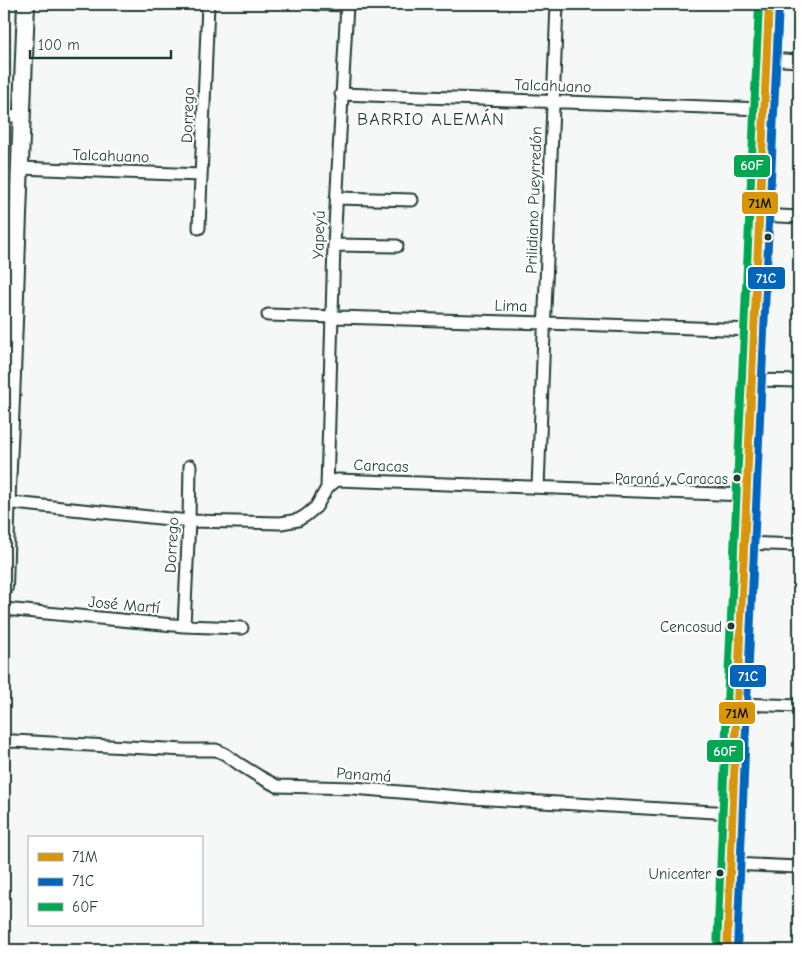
<svg xmlns="http://www.w3.org/2000/svg" width="803" height="954" font-family="'Comic Neue',sans-serif">
  <style>
    .lines { fill: none; stroke-linecap: round; stroke-linejoin: round }
    .street-casing { stroke: #1f3d34; stroke-width: 15 }
    .secondary-casing { stroke: #1f3d34; stroke-width: 20 }
    .street { stroke: #fff; stroke-width: 11 }
    .secondary { stroke: #fff; stroke-width: 16 }
    .bus-1-casing { stroke: #fff; stroke-width: 11 }
    .bus-2-casing { stroke: #fff; stroke-width: 11 }
    .bus-3-casing { stroke: #fff; stroke-width: 11 }
    .bus-1 { stroke: #d79608; stroke-width: 8 }
    .bus-2 { stroke: #0065bd; stroke-width: 8 }
    .bus-3 { stroke: #00a651; stroke-width: 8 }
    .bus-dot { fill: #1f3d34; stroke: #fff; stroke-width: 2 }
    .labels { text-anchor: middle; stroke-width: 4.5; stroke-linejoin: round; paint-order: stroke }
    .bus-label { font-size: 15px; fill: #1f3d34; stroke: #fff; text-anchor: end }
    .street-label { font-size: 16px; fill: #1f3d34; stroke: #fff }
    .neighbourhood-label { font-size: 18px; letter-spacing: 1px; fill: #1f3d34; stroke: #fff }
    .line-badge { stroke: #fff; stroke-width: 2 }
    .badge-label { font-size: 14px; text-anchor: middle; font-weight: bold; fill: #fff }
    .pale-badge-label { font-size: 14px; text-anchor: middle; font-weight: bold; fill: #111 }
  </style>
  <rect width="100%" height="100%" fill="#f6f7f7"/>
  <filter id="ink" filterUnits="userSpaceOnUse"><feTurbulence type="fractalNoise" baseFrequency=".02" numOctaves="2"/><feDisplacementMap in="SourceGraphic" scale="10" xChannelSelector="R" yChannelSelector="G"/><feConvolveMatrix kernelMatrix="1 2 1 2 8 2 1 2 1" color-interpolation-filters="sRGB"/></filter>
  <g filter="url(#ink)">
    <g class="lines">
      <defs>
        <path id="street" d="M316,4L347,5
          M766,59L799,61
          M341,94L763,109
          M4,116H22
          M20,168L201,175
          M336,198L412,200
          M759,215L799,217
          M199,228L208,4
          M334,245L397,246
          M4,257L17,258
          M268,315L545,323L754,330
          M751,380L799,381
          M538,487L557,4
          M327,488L334,245L347,4
          M4,502L189,521L281,523L298,520L305,516L316,507L327,488L337,480L746,495
          M744,543L799,545
          M4,609L184,626L242,628
          M184,626L189,521L190,466
          M737,704L799,706
          M4,742L13,741L185,750H216L225,754L239,764L260,777L277,786L353,788L471,798L732,813
          M730,864L799,867"/>
        <path id="secondary" d="M4,587L7,488L11,400L26,4
          M727,950L737,704L769,4"/>
      </defs>
      <!-- street casing -->
      <use href="#street" class="street-casing"/>
      <!-- secondary casing -->
      <use href="#secondary" class="secondary-casing"/>
      <!-- street -->
      <use href="#street" class="street"/>
      <!-- secondary -->
      <use href="#secondary" class="secondary"/>
      <defs>
        <path id="bus-1" d="M727,950L737,704L769,4"/>
        <path id="bus-2" d="M737,950L747,704L779,4"/>
        <path id="bus-3" d="M717,950L727,704L759,4"/>
      </defs>
      <!-- bus-1 casing -->
      <use href="#bus-1" class="bus-1-casing"/>
      <!-- bus-2 casing -->
      <use href="#bus-2" class="bus-2-casing"/>
      <!-- bus-3 casing -->
      <use href="#bus-3" class="bus-3-casing"/>
      <!-- bus-1 -->
      <use href="#bus-1" class="bus-1"/>
      <!-- bus-2 -->
      <use href="#bus-2" class="bus-2"/>
      <!-- bus-3 -->
      <use href="#bus-3" class="bus-3"/>
    </g>
  </g>
  <!-- markers -->
  <g class="bus-dot">
    <circle cx="768" cy="237" r="4.5"/>
    <circle cx="737" cy="478" r="4.5"/>
    <circle cx="731" cy="626" r="4.5"/>
    <circle cx="720" cy="873" r="4.5"/>
  </g>
  <g class="labels">
    <!-- bus labels -->
    <g class="bus-label">
      <text x="728" y="484">Paraná y Caracas</text>
      <text x="722" y="632">Cencosud</text>
      <text x="711" y="879">Unicenter</text>
    </g>
    <!-- street labels -->
    <g class="street-label">
      <text transform="translate(553 85) rotate(2)" y="6">Talcahuano</text>
      <text transform="translate(187 115) rotate(-88)" y="6">Dorrego</text>
      <text transform="translate(111 155) rotate(2)" y="6">Talcahuano</text>
      <text transform="translate(533 200) rotate(-88)" y="6">Prilidiano Pueyrredón</text>
      <text transform="translate(318 235) rotate(-88)" y="6">Yapeyú</text>
      <text transform="translate(511 305) rotate(2)" y="6">Lima</text>
      <text transform="translate(381 465) rotate(2)" y="6">Caracas</text>
      <text transform="translate(171 545) rotate(-87)" y="6">Dorrego</text>
      <text transform="translate(124 604) rotate(5)" y="6">José Martí</text>
      <text transform="translate(364 774) rotate(4)" y="6">Panamá</text>
    </g>
    <!-- neighbourhood labels -->
    <g class="neighbourhood-label">
      <text x="431" y="125">BARRIO ALEMÁN</text>
    </g>
  </g>
  <g class="line-badge">
    <rect x="733" y="154" width="38" height="24" rx="5" fill="#00a651"/>
    <rect x="741" y="191" width="38" height="24" rx="5" fill="#d79608"/>
    <rect x="747" y="266" width="39" height="24" rx="5" fill="#0065bd"/>
    <rect x="729" y="664" width="38" height="24" rx="5" fill="#0065bd"/>
    <rect x="718" y="701" width="38" height="24" rx="5" fill="#d79608"/>
    <rect x="706" y="739" width="38" height="24" rx="5" fill="#00a651"/>
  </g>
  <g class="badge-label">
    <text x="752" y="170">60F</text>
    <text x="766" y="283">71C</text>
    <text x="748" y="681">71C</text>
    <text x="725" y="756">60F</text>
  </g>
  <g class="pale-badge-label">
    <text x="760" y="208">71M</text>
    <text x="737" y="718">71M</text>
  </g>
  <!-- margin -->
  <rect width="803" height="954" fill="none" stroke="#fff" stroke-width="20"/>
  <rect x="10" y="10" width="783" height="934" fill="none" stroke="#1f3d34" stroke-width="2" filter="url(#ink)"/>
  <!-- legend -->
  <rect x="28" y="836" width="175" height="90" fill="#ffffff" stroke="#a5b1ae"/>
  <rect x="38" y="853" width="25" height="8" fill="#d79608" stroke="#a5b1ae"/>
  <text x="72" y="862" font-size="15" fill="#1f3d34">71M</text>
  <rect x="38" y="878" width="25" height="8" fill="#0065bd" stroke="#a5b1ae"/>
  <text x="72" y="886" font-size="15" fill="#1f3d34">71C</text>
  <rect x="38" y="903" width="25" height="8" fill="#00a651" stroke="#a5b1ae"/>
  <text x="72" y="912" font-size="15" fill="#1f3d34">60F</text>
  <!-- scale -->
  <path d="M30 50v8h141v-8" fill="none" stroke="#1f3d34" stroke-width="2.5"/>
  <text x="38" y="50" font-size="15" fill="#1f3d34" stroke="#ffffff" stroke-width="4" paint-order="stroke">100 m</text>
</svg>
